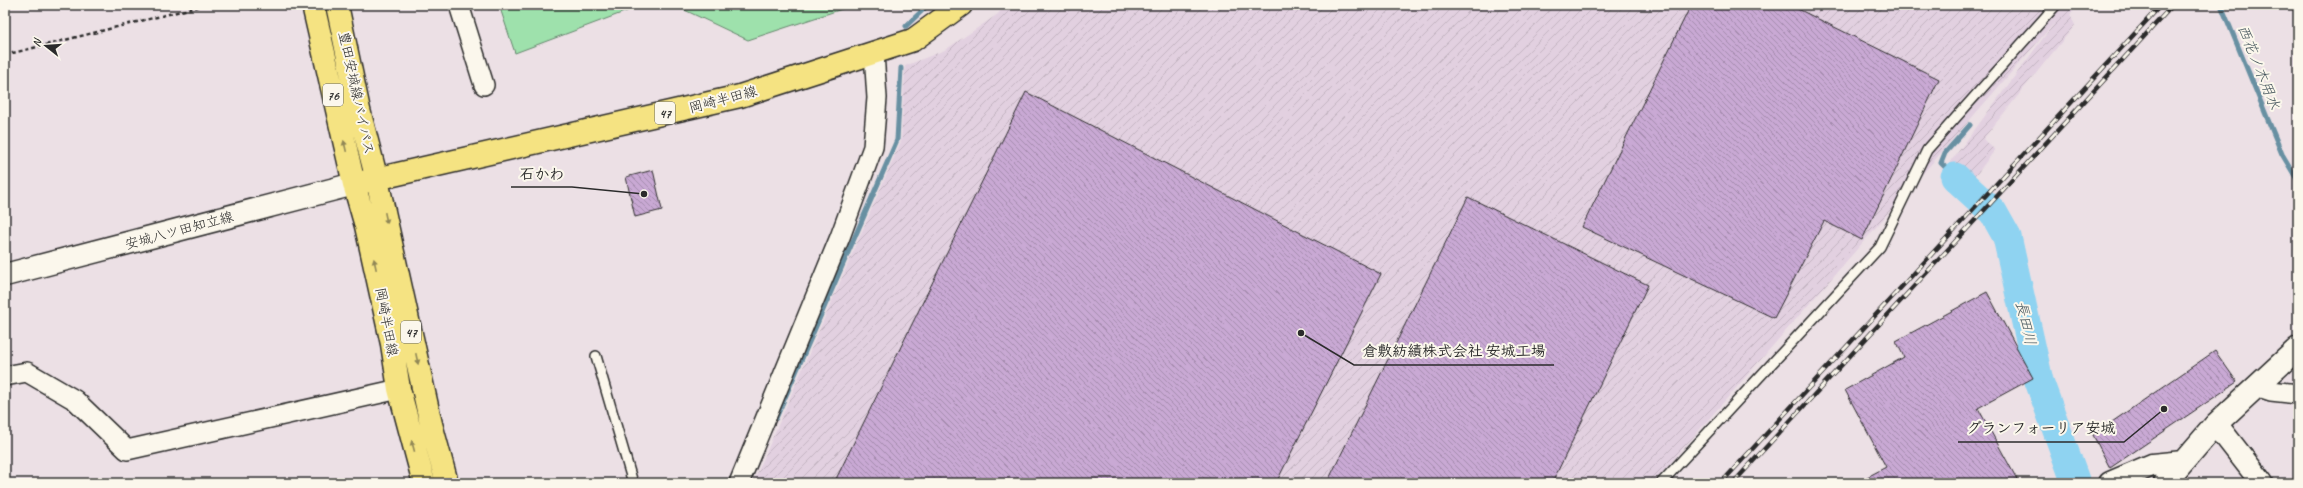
<svg xmlns="http://www.w3.org/2000/svg" width="2303" height="488" font-family="Caveat,'Klee One',sans-serif">
  <style>
    .industrial { fill: url(#industrial-furrows) }
    .green { fill: #9ee1ac; stroke: #64866c }
    .lines { fill: none; stroke-linecap: round; stroke-linejoin: round }
    .stream { stroke: #6790a2; stroke-width: 5 }
    .river { stroke: #8fd3f1; stroke-width: 29 }
    .building { fill: url(#building-back-hatch); stroke: #2b2b2b }
    .lane-casing { stroke: #2b2b2b; stroke-width: 12 }
    .street-casing { stroke: #2b2b2b; stroke-width: 22 }
    .secondary-casing { stroke: #2b2b2b; stroke-width: 25 }
    .primary-casing { stroke: #2b2b2b; stroke-width: 25 }
    .path { stroke: #2b2b2b; stroke-width: 2.5; stroke-dasharray: 4 3; stroke-linecap: butt }
    .lane { stroke: #fbf7ec; stroke-width: 9 }
    .street { stroke: #fbf7ec; stroke-width: 19 }
    .secondary { stroke: #fbf7ec; stroke-width: 22 }
    .primary { stroke: #f5e382; stroke-width: 22 }
    .rail-casing { stroke: #2b2b2b; stroke-width: 4.5 }
    .rail { stroke: #fbf7ec; stroke-width: 3; stroke-dasharray: 9; stroke-linecap: butt }
    .oneway { fill: #908756 }
    .labels { text-anchor: middle; stroke-width: 4; stroke-linejoin: round; paint-order: stroke }
    .shield { fill: #fbf7ec; stroke: #696865; stroke-width: 1 }
    .shield-label { font-size: 13px; font-weight: bold; fill: #2b2b2b }
    .street-label { font-size: 14px; fill: #2b2b2b; stroke: #fbf7ec }
    .water-label { font-size: 15px; font-style: italic; fill: #44555c; stroke: #fbf7ec }
    .leader { fill: none; stroke: #2b2b2b; stroke-width: 1.5 }
    .callout-dot { fill: #2b2b2b; stroke: #fbf7ec; stroke-width: 1.5 }
    .callout-label { font-size: 15px; text-anchor: middle; font-weight: bold; fill: #2b2b2b; stroke: #fbf7ec; stroke-width: 4; stroke-linejoin: round; paint-order: stroke }
  </style>
  <defs>
    <pattern id="industrial-furrows" width="10" height="10" patternUnits="userSpaceOnUse"><rect width="10" height="10" fill="#e2d0e0"/><path d="M-1 1l2-2M0 10L10 0M9 11l2-2" fill="none" stroke="#c2b3c0"/></pattern>
    <pattern id="building-back-hatch" width="6" height="6" patternUnits="userSpaceOnUse"><rect width="6" height="6" fill="#c9a9d4"/><path d="M-1 5l2 2M0 0l6 6M5-1l2 2" fill="none" stroke="#a38aac"/></pattern>
  </defs>
  <rect width="100%" height="100%" fill="#ece0e5"/>
  <filter id="ink" filterUnits="userSpaceOnUse"><feTurbulence type="fractalNoise" baseFrequency=".025" numOctaves="2"/><feDisplacementMap in="SourceGraphic" scale="8" xChannelSelector="R" yChannelSelector="G"/><feConvolveMatrix kernelMatrix="1 2 1 2 8 2 1 2 1" color-interpolation-filters="sRGB"/></filter>
  <g filter="url(#ink)">
    <!-- industrial -->
    <path class="industrial" d="M1005,5L2071,6L2079,5L2070,15L2075,25L1983,139L1995,150L1970,183L1949,164L2056,21L1653,483H753L901,141L905,66L945,50L998,14Z"/>
    <!-- green -->
    <path class="green" d="M499,5H643L515,53Z
      M674,5H854L748,40Z"/>
    <g class="lines">
      <!-- stream -->
      <path class="stream" d="M2221,5L2282,154L2298,181
        M906,26L928,5
        M1955,177L1941,163L1945,153L1970,125
        M776,418L897,140L901,68"/>
      <!-- river -->
      <path class="river" d="M1955,177L1993,212L2007,237L2039,381L2076,483"/>
    </g>
    <!-- building -->
    <path class="building" d="M1691,5H1790L1939,79L1862,240L1824,221L1774,318L1582,227Z
      M1026,92L1381,274L1276,483H834Z
      M653,170L662,210L635,217L626,177Z
      M1468,197L1648,285L1552,483H1327Z
      M1987,292L2033,378L1978,408L2019,483H1856L1886,467L1845,390L1904,357L1896,341Z
      M2215,351L2237,382L2110,468L2093,435Z"/>
    <g class="lines">
      <defs>
        <path id="lane" d="M596,356L633,483
          M1661,483L1880,247L1927,150L2056,5"/>
        <path id="street" d="M459,5L484,85
          M5,376L27,372L75,400L127,450L399,389
          M2256,386L2271,391L2298,394
          M739,483L840,237L873,147L877,98L874,53"/>
        <path id="secondary" d="M5,275L354,184
          M2216,424L2262,483
          M2110,483L2152,465L2183,462
          M2165,483L2216,424L2298,348"/>
        <path id="primary" d="M313,5L354,184L366,226L392,344L399,389L424,483
          M337,5L359,110L377,180L431,424L447,483
          M354,184L740,96L913,40L961,5"/>
      </defs>
      <!-- lane casing -->
      <use href="#lane" class="lane-casing"/>
      <!-- street casing -->
      <use href="#street" class="street-casing"/>
      <!-- secondary casing -->
      <use href="#secondary" class="secondary-casing"/>
      <!-- primary casing -->
      <use href="#primary" class="primary-casing"/>
      <!-- path -->
      <path class="path" d="M5,55L205,5"/>
      <!-- lane -->
      <use href="#lane" class="lane"/>
      <!-- street -->
      <use href="#street" class="street"/>
      <!-- secondary -->
      <use href="#secondary" class="secondary"/>
      <!-- primary -->
      <use href="#primary" class="primary"/>
      <defs>
        <path id="rail" d="M1721,483L2161,5
          M1733,483L2173,5"/>
      </defs>
      <!-- rail casing -->
      <use href="#rail" class="rail-casing"/>
      <!-- rail -->
      <use href="#rail" class="rail"/>
    </g>
    <!-- one-way arrows -->
    <defs><path id="oneway-solid" d="M-6-.8H1V-3.2L6.5 0L1 3.2V.8H-6Z"/></defs>
    <g class="oneway">
      <use href="#oneway-solid" transform="translate(345 146) rotate(-103)"/>
      <use href="#oneway-solid" transform="translate(386 218) rotate(78)"/>
      <use href="#oneway-solid" transform="translate(375 264) rotate(-102)"/>
      <use href="#oneway-solid" transform="translate(417 359) rotate(78)"/>
      <use href="#oneway-solid" transform="translate(413 446) rotate(-105)"/>
    </g>
  </g>
  <g class="labels">
    <!-- shield labels -->
    <g class="shield">
      <rect x="323" y="84" width="20" height="22" rx="3"/>
      <rect x="655" y="102" width="20" height="22" rx="3"/>
      <rect x="401" y="321" width="20" height="22" rx="3"/>
    </g>
    <g class="shield-label">
      <text x="333" y="100">76</text>
      <text x="665" y="118">47</text>
      <text x="411" y="337">47</text>
    </g>
    <!-- street labels -->
    <g class="street-label">
      <text transform="translate(357 93) rotate(78)" y="5">豊田安城線バイパス</text>
      <text transform="translate(723 99) rotate(-15)" y="5">岡崎半田線</text>
      <text transform="translate(179 230) rotate(-15)" y="5">安城八ツ田知立線</text>
      <text transform="translate(387 322) rotate(79)" y="5">岡崎半田線</text>
    </g>
    <!-- water labels -->
    <g class="water-label">
      <text transform="translate(2259 67) rotate(68)" y="5">西花ノ木用水</text>
      <text transform="translate(2026 323) rotate(77)" y="5">長田川</text>
    </g>
  </g>
  <!-- callouts -->
  <path class="leader" d="M644 194L572 187H511M1301 333L1354 365H1554M2164 409L2124 442H1958"/>
  <g class="callout-dot">
    <circle cx="644" cy="194" r="4"/>
    <circle cx="1301" cy="333" r="4"/>
    <circle cx="2164" cy="409" r="4"/>
  </g>
  <g class="callout-label">
    <text x="542" y="179">石かわ</text>
    <text x="1454" y="356">倉敷紡績株式会社 安城工場</text>
    <text x="2041" y="433">グランフォーリア安城</text>
  </g>
  <!-- margin -->
  <rect width="2303" height="488" fill="none" stroke="#fbf7ec" stroke-width="20"/>
  <rect x="10" y="10" width="2283" height="468" fill="none" stroke="#2b2b2b" stroke-width="1.5" filter="url(#ink)"/>
  <!-- north arrow -->
  <g transform="translate(46 46) rotate(287)" stroke="#fbf7ec" stroke-width="3" paint-order="stroke">
  <path d="M0-3L7 15L0 10L-7 15Z" fill="#2b2b2b"/>
  <text y="-6" font-size="11" font-weight="bold" text-anchor="middle" fill="#2b2b2b">N</text>
  </g>
</svg>
